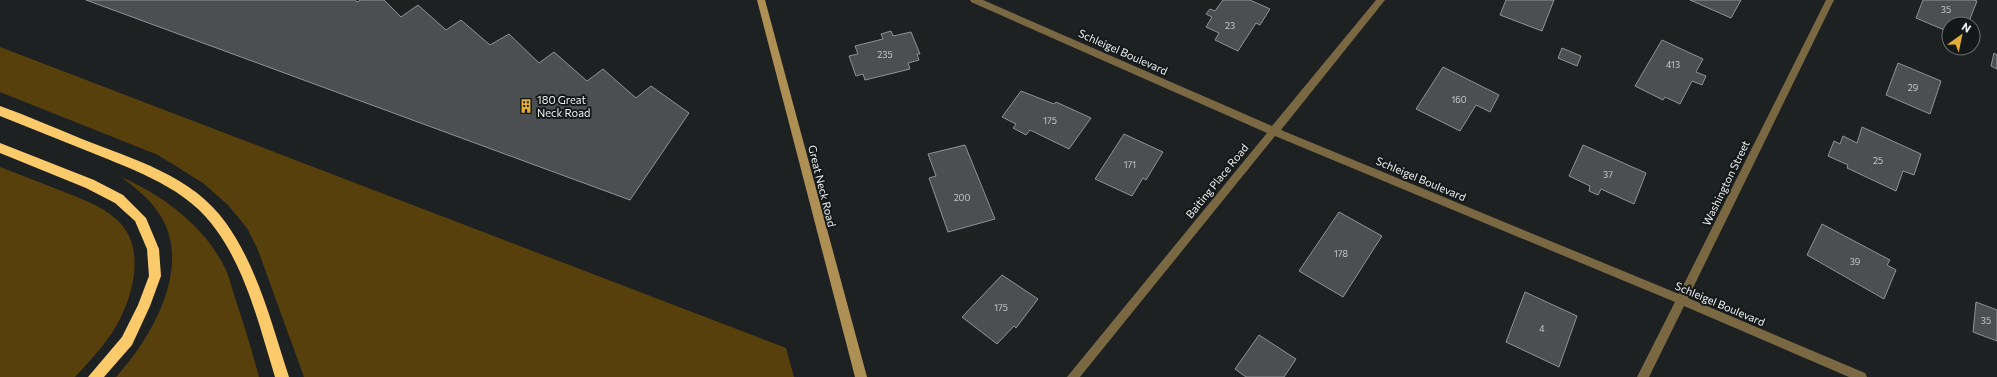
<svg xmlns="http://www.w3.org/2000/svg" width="1997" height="377" font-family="Commissioner,sans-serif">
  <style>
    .green { fill: #57400c }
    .building { fill: #4c4f51; stroke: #909396 }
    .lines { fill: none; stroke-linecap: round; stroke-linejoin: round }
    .minor { fill: #7a6843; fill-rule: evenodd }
    .secondary { fill: #ae9054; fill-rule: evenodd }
    .motorway { fill: #fbcb6b; fill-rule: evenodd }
    .labels { text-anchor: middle; stroke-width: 4; stroke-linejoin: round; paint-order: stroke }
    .number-label { font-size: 9px; fill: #c6c8c9 }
    .street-label { font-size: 11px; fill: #eef0f1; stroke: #151819 }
    .poi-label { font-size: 11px; fill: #eef0f1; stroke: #151819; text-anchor: start }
  </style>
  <rect width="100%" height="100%" fill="#1e2122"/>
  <!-- green -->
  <path class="green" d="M0,47L786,348L794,377H304L258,250L247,228L228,205L203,183L158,155L0,92Z
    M0,167C21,175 41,183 62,191C81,199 100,205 116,219C149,247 132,302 112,333C101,349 88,363 75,377H0Z
    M121,177C164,196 205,226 226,270C230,279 232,289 235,298C244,324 252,351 259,377H116C152,338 193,266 160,215C150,199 136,188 121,177Z"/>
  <!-- building -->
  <path class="building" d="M86,0H355L357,2L361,0H384L401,17L418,5L446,30L461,20L490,45L509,34L539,63L554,52L587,81L603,69L636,98L651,86L689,113L630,200Z
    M1223,0H1250L1270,9L1260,25L1256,23L1238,51L1215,40L1219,33L1206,27L1212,17L1206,14L1210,9L1215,11Z
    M1506,0H1554L1542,31L1500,15Z
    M1690,0H1741L1731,18Z
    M1923,0H1974L1977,1L1968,24H1949V32L1916,18Z
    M891,31L893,36L911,32L920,54H917L919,60L908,63L910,69L865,80L863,74L856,76L849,56L858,54L855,46L883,39L881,34Z
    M1662,40L1703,59L1696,72L1706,76L1702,85L1692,81L1680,104L1665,97L1663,100L1635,86Z
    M1562,48L1581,56L1577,66L1558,58Z
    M1994,53L1997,55V69L1991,66Z
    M1898,63L1941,81L1930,114L1886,95Z
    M1443,67L1499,95L1490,112L1476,105L1460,131L1416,109Z
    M1021,91L1054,104L1056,102L1091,118L1069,149L1030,130L1026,135L1013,128L1016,124L1002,117Z
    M1862,127L1921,154L1914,175L1903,171L1896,191L1847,168L1848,165L1828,156L1834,141L1840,144L1843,136L1857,143Z
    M1124,134L1163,152L1146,180L1143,178L1132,196L1095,179Z
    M965,145L995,219L948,232L929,178L936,176L928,154Z
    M1583,145L1646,173L1634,204L1601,189L1598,195L1589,191L1590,186L1569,176Z
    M1339,212L1382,236L1343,297L1299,271Z
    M1822,224L1890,260L1887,265L1896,270L1884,299L1807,255Z
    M1002,275L1038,299L1016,328L1014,326L997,344L962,317Z
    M1525,292L1577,316L1559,367L1506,342Z
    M1976,302L1997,310V341L1973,332Z
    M1259,335L1296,359L1284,377H1246L1235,369Z"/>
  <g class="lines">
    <!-- minor -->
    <path class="minor" d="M970,0H983L1272,126L1376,0H1385L1281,130L1679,294L1826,0H1834L1688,298L1865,373L1867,377H1849L1684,306L1649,377H1637L1675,302L1275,136L1080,377H1067L1267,133L971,2Z"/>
    <!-- secondary -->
    <path class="secondary" d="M757,0H765L867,377H855Z"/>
    <!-- motorway -->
    <path class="motorway" d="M0,106C28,116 55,128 82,139C133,159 193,176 226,223C258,268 272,325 289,377H275C260,328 247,273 217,231C188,188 136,171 90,152C60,140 30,128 0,116Z
      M0,143L94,180L123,195L146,218L159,249L161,276L150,306L132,345L104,377H88L122,337L138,305L149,276L147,249L135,221L115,203L86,188L0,153Z"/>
  </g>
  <!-- icons -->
  <defs>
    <symbol id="building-bare" viewBox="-9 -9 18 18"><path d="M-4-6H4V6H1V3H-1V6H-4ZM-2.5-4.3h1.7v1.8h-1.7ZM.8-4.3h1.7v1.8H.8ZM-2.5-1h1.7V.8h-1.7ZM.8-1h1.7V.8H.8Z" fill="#e3ae35" stroke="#151819" stroke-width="2.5" paint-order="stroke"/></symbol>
  </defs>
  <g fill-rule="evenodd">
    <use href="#building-bare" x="516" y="96" width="20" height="20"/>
  </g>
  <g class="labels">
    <!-- number labels -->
    <g class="number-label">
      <text x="1946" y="13">35</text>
      <text x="1230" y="29">23</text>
      <text x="885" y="58">235</text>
      <text x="1673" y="68">413</text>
      <text x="1913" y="91">29</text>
      <text x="1459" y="103">160</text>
      <text x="1050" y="124">175</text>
      <text x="1878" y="164">25</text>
      <text x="1130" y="168">171</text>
      <text x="1608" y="178">37</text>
      <text x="962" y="201">200</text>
      <text x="1341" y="257">178</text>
      <text x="1855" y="265">39</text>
      <text x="1001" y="311">175</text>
      <text x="1986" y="324">35</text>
      <text x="1542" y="332">4</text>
    </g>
    <!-- street labels -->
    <g class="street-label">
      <text transform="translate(1123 52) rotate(24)" y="4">Schleigel Boulevard</text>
      <text transform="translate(1421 179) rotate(23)" y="4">Schleigel Boulevard</text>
      <text transform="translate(1217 181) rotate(-51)" y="4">Baiting Place Road</text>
      <text transform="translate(1726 183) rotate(-64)" y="4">Washington Street</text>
      <text transform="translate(822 186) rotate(76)" y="4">Great Neck Road</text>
      <text transform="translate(1720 304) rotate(23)" y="4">Schleigel Boulevard</text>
    </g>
    <!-- poi labels -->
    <g class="poi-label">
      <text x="537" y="104">180 Great<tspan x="537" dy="13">Neck Road</tspan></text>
    </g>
  </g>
  <!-- north arrow -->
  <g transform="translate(1961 36) rotate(33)"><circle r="19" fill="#151819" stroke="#6c6e6f"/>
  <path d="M0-3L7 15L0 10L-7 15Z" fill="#e3ae35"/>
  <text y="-6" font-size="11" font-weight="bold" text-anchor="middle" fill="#eef0f1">N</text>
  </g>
</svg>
